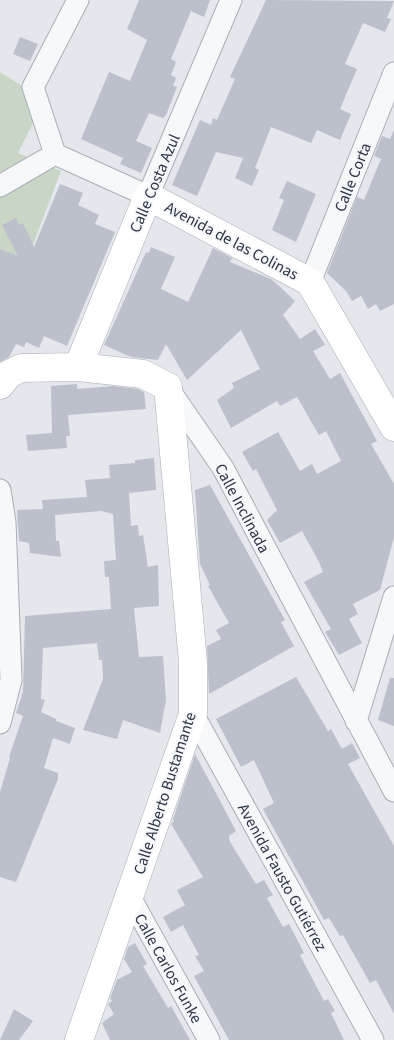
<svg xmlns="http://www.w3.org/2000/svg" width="394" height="1040" font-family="'Source Sans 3',sans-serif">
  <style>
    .green { fill: #c9d6c5 }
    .building { fill: #bbc0ca }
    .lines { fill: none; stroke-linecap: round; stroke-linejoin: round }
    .street-casing { stroke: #a9aeb7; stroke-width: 23 }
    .secondary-casing { stroke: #a9aeb7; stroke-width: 29 }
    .street { stroke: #f7f8fa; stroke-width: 21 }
    .secondary { stroke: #fff; stroke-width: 28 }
    .labels { text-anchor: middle; stroke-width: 4; stroke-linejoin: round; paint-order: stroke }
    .street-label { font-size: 16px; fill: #2b3445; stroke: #f4f6f9 }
  </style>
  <rect width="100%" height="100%" fill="#e4e7ec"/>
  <!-- green -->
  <path class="green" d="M0,72L25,88L33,123L18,153L61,171L0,331Z"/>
  <!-- building -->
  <path class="building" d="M139,0H210L204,17L191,11L171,59L176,62L171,75L176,78L173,86L177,87L166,115L163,118L149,113L136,141L152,148L141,173L120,164L123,158L81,139L109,72L130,81L147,40L127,29Z
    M266,0L394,1L387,18L391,19L385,32L363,23L345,64L357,69L340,109L351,114L340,140L317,130L311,143L271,127L255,168L259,170L252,186L235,178L243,158L216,152L197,196L172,185L200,120L211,125L213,118L217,120L235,79L230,77Z
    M20,37L38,44L30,61L13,54Z
    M394,130V304L380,311L376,304L368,309L361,296L352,301L346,291L327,273L357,197L364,200L381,159L374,156L382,136L390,139Z
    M287,181L316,194L296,242L272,230L284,200L279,198Z
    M60,184L83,193L78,205L99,215L95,224L115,232L67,346L44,336L39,348L26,342L24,347L16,344L9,357L0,362V249L18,256L2,225L16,218L19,225L23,223L34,247Z
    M151,247L175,257L161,289L188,302L213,248L232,258L230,262L271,279L278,285L295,301L283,315L300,339L315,329L325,345L313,351L330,379L340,373L377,441L371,444L394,484V537L380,590L353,604L358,614L349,619L362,643L339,655L325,632L331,629L304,582L323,572L319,562L302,531L280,543L267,520L277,510L256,469L253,471L242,452L278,432L300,471L312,464L317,474L341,461L326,431L319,435L297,397L280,406L277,401L231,428L217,400L234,388L232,383L260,369L241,330L187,380L166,344L158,360L131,357L104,345L146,252L149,253Z
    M77,384V389L113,386L138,389L144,392L146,409L68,415L70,436H66L67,448L28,451L26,435L52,433L51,386Z
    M154,458L156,490L129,493L131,526L138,525L139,536L143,535L148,567L158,565L159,606L134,608L139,657L163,656L166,700L160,733L123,720L117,739L83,730L103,679L102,660H99L97,643L43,648L41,699L45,700L41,712L56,719V721L75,728L70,744L53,738L44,768L58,773V779L16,882L0,877V792L10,758L9,757L23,716L16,713L23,692L25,616L111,609L109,577H105L104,561L116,560L113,514L101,511L55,515L56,541H59L61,557L30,553L29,543L19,541L17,510L43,509L42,500L87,497L85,480L110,478L109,465L135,463V460Z
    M210,485L285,620L281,622L294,646L209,694L207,646L221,639L216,630L229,623L208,586L210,585L200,564L195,490Z
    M296,677L328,731L331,729L342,749L352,743L360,758L348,764L394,846V1014L376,980L370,983L343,935L340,936L329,918L324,920L263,809L274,803L254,760L241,767L216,719Z
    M390,678H394V726L378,720Z
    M195,754L236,831L229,836L230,842L256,884L264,880L273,895L267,898L283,927L289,924L304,953L300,955L324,1001L328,999L335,1011L331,1013L344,1040H229L194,976L204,971L195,956L199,955L183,925L171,932L163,917L185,905L177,890L203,877L171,824L174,821L173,819Z
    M135,943L147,964L134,971L143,966L168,1008L171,1006L190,1040H110L102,1023L114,1014L108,1004L112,1001L110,998L117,980L132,972L124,959L128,947Z
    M14,1009L33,1021L19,1040H0Z"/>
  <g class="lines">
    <defs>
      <path id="street" d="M55,154L148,196L231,0
        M55,154L33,87L78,0
        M0,186L55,154
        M310,282L394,73
        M168,388L223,468L394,791
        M0,490L5,522L11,680L0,723
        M193,714L373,1040
        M356,721L394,597
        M130,897L209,1040"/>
      <path id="secondary" d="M78,367L148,196L310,282L394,427
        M0,385L9,374L21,368L78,367L143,374L168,387L193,662V714L79,1040"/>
    </defs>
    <!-- street casing -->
    <use href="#street" class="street-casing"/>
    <!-- secondary casing -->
    <use href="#secondary" class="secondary-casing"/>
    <!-- street -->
    <use href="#street" class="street"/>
    <!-- secondary -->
    <use href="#secondary" class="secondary"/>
  </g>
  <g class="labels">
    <!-- street labels -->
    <g class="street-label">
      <text transform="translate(352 177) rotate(-68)" y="6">Calle Corta</text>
      <text transform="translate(154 183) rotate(-67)" y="6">Calle Costa Azul</text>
      <text transform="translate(232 240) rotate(28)" y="6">Avenida de las Colinas</text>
      <text transform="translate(243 508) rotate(62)" y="6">Calle Inclinada</text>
      <text transform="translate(164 793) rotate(-72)" y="6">Calle Alberto Bustamante</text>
      <text transform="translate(283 877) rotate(61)" y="6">Avenida Fausto Gutiérrez</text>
      <text transform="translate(169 968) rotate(61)" y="6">Calle Carlos Funke</text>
    </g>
  </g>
</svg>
